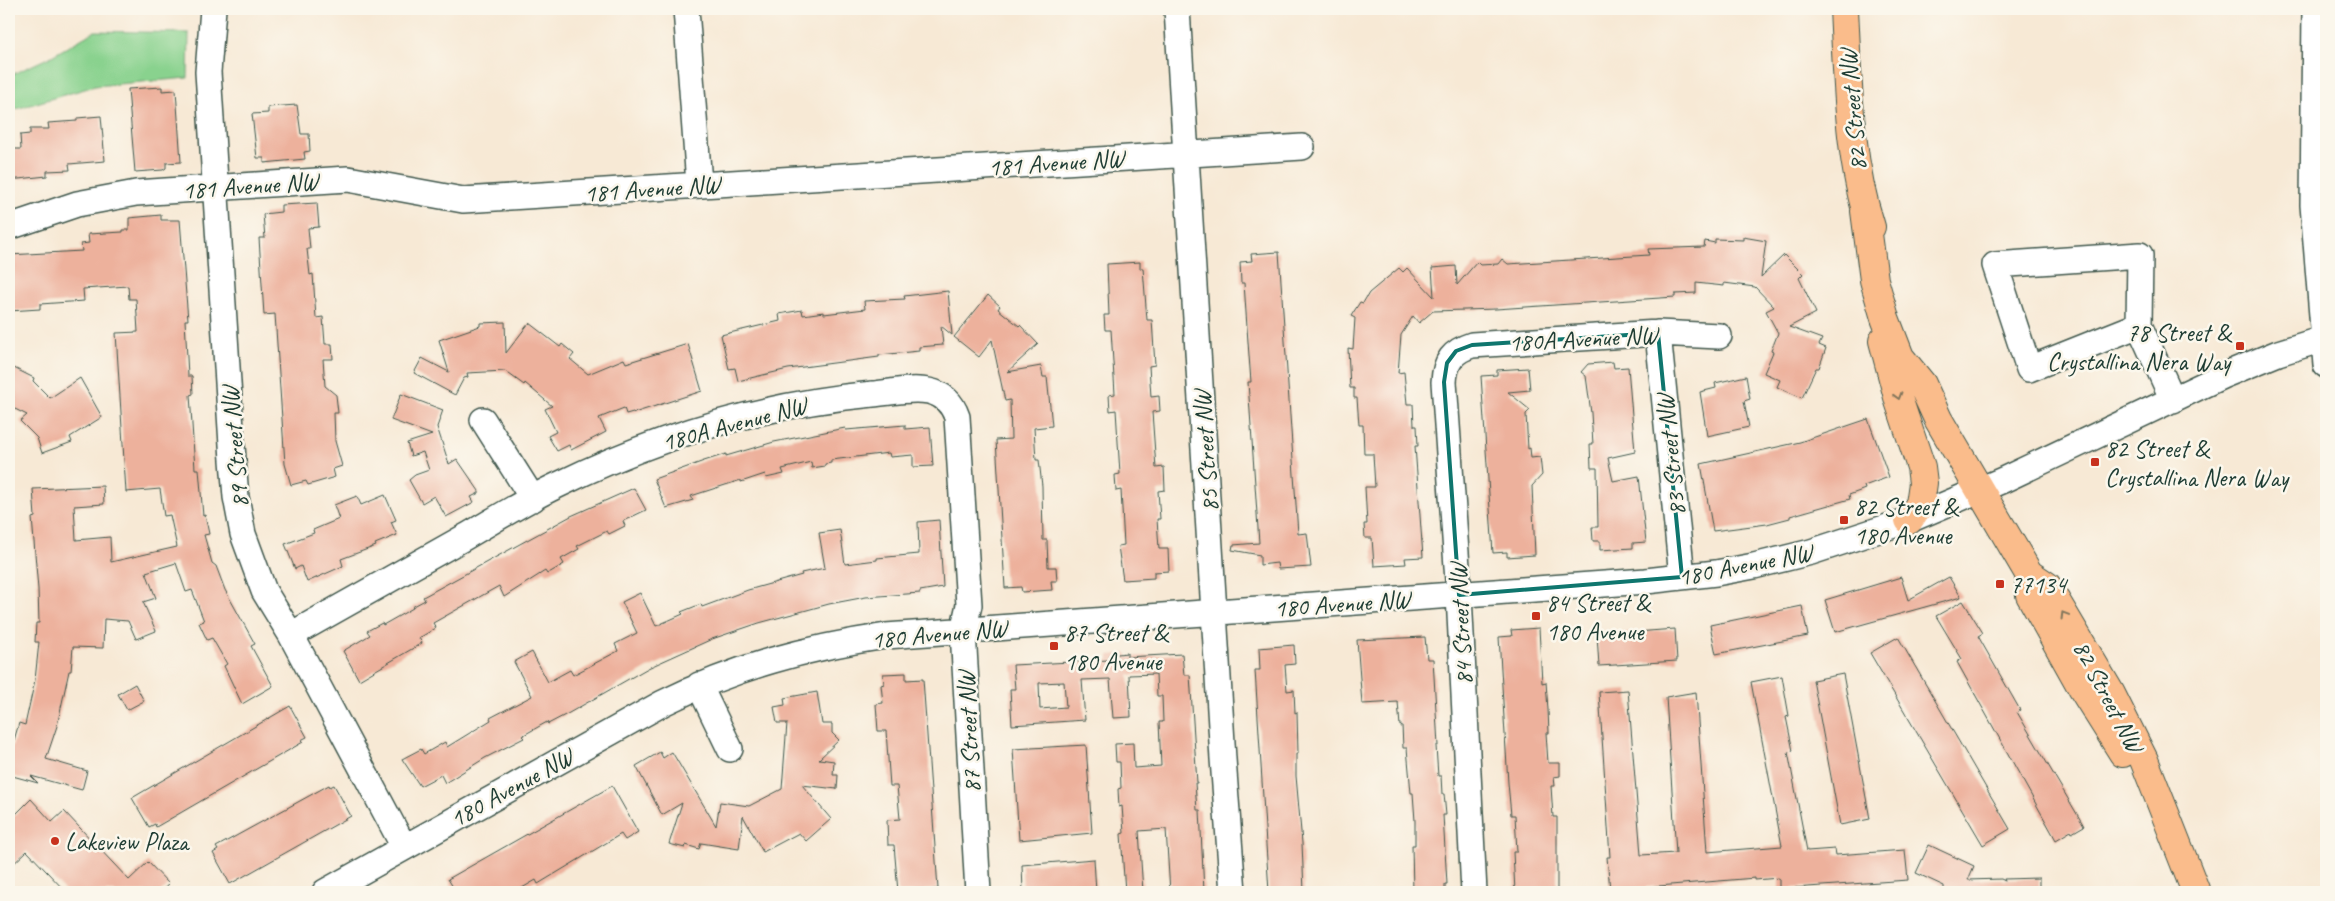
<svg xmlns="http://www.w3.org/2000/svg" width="2335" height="901" font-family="Caveat,sans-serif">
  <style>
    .green { fill: #89d28e; stroke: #548861 }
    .building { fill: #edb19c; fill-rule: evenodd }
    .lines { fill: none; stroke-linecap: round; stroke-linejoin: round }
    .minor-casing { stroke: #3f574c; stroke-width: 28 }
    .major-casing { stroke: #3f574c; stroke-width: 30 }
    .minor { stroke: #fff; stroke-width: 25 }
    .major { stroke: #fabc8b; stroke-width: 28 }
    .oneway { stroke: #82765b }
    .marked { fill: none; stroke: #0f766e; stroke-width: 4; stroke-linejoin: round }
    .poi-dot { fill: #c8321e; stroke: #fbf7ec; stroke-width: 2 }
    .labels { text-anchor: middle; stroke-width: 5; stroke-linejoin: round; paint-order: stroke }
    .street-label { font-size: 25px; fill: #1f3d34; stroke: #fbf7ec }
    .poi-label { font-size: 25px; fill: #1f3d34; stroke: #fbf7ec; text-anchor: start }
  </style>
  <rect width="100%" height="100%" fill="#fbf7ec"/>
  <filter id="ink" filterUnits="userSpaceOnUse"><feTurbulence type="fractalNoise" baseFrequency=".02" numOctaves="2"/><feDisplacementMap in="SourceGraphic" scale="10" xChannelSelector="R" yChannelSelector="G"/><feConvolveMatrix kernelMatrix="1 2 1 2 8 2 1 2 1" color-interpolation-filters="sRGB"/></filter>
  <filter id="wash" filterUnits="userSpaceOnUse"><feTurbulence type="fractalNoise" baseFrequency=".0096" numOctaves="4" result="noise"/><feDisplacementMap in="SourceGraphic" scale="20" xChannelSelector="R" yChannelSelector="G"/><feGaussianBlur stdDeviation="1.12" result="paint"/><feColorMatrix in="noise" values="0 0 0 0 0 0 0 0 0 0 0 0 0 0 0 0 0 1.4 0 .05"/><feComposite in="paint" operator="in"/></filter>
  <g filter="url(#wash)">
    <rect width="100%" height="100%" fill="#f7e9d5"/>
    <!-- green -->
    <path class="green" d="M95,31L189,33L188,78L95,86L9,111V76L50,57Z"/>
    <g id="blocks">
      <!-- building -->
      <path class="building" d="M162,87V91L176,90L181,162L166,163V168L163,170L135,172L128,89Z
        M297,105L301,134H309L310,151L304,152L305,159L264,163V158H257L252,114L268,113V107Z
        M101,116L105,161L69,164L70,170L47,171V176L9,180V149H21L20,135L30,134V129H49L48,123L77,121V118Z
        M317,203L319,227L308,228L310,249H307L310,275L313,274L316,318L323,317L325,344H332L333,359H323L325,386L336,395L338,413H334L335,441L342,466L333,469L335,477L308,485L306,481L291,485L285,464L275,314L264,315L259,238H265L263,214L281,212V205Z
        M161,215V220H180L188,320H185L188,376H192L193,394L190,395L195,469H199L203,516L205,515L209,534L204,535L212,563L216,566L225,590L255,644L251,646L273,686L242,704L224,666L227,664L212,638L207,640L199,623L204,621L192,590L186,592L176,563L146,572L156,598L143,602L156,631L136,639L128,621L104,619L103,648L73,647L71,671H69L57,726L46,759L87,771L82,790L31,776L38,783L9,775V752L10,754L19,723L25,725L35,680L39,642H35L36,623H39L38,589L32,518L35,517L33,489L103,486L104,504L74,506L76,540L110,537L111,562L177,547L170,515L164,516L160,489L126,492L116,333L138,332L136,299H129L128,286L83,289L84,301L40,304V309L9,311V255L82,251L81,244L89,243L88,234L123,232V230H129V218Z
        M1743,237L1766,241L1761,277L1784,255L1803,274L1799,278L1816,313L1789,327L1822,339L1819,345L1826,348L1819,368H1816L1802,398L1777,387L1780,380L1764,373L1773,352L1771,351L1778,333L1766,311L1774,307L1755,287L1724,283V286L1696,283V293L1675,294V297L1496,309L1433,311L1419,323L1413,316L1401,335L1398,373L1404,372L1407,404H1413L1414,426H1417L1418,446H1415L1423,557L1405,558L1406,564L1374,566L1372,538H1365L1364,524H1367L1365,487H1375L1373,454H1364L1363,425H1359L1357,398H1354V388H1350L1348,348L1353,349L1355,318L1351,316L1360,302L1363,303L1369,293L1399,268L1403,272L1407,268L1434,297L1432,268L1456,266L1457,285L1477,262L1480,265L1498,264L1502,259L1508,264L1649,255L1648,249L1704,247L1705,241L1715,243V239L1743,240Z
        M1279,252L1298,534L1307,533L1311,567L1278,569L1277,563L1260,565V555L1232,550L1233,545L1259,543L1248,382H1251L1248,342L1244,283H1241L1240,262L1252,261L1251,254Z
        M1140,262V268H1143L1147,320H1152L1155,365L1149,366L1151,397L1159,396L1160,411L1152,412L1156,468L1164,467L1165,490L1158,491L1160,519H1157L1159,549H1168L1169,571L1154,572V578L1123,580L1118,546L1124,545L1121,490L1116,491L1115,475L1120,474L1116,410L1110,411L1109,395L1115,394L1111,330H1105L1104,315H1109L1107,264Z
        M948,291L952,335L941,326L943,345L919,347V351L879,355V357L788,369L738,381L735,368L729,369L721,335L780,321L779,314L802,310L803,315L824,312V314L865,309L864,301L905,299L904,296Z
        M988,295L1000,306L998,309L1019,326L1020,325L1038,344L1007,372L1041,366L1043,377H1047L1052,426L1034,428L1036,460H1039L1042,486L1043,540H1047L1048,567H1056L1057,581H1051L1052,590L1022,592L1021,587L1005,588L996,440L1011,439L1010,400L1005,401L992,340L979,357L954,337Z
        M505,322L506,353L529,323L560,347L562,344L574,354L570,359L588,374L624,359L626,363L688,344L702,391L634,413L633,412L626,414L624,408L599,418L606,432L571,450L569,445L557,451L548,436L556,432L545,409L552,406L525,383L524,385L505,371L467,373L468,377L464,378L455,395L414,373L422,358L449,372L439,340L480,326V323Z
        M1613,362L1614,368L1628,367L1635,452L1608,458L1613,481L1639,476L1646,542L1633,543V548L1600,550V541H1593L1592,527H1598L1597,468H1591L1590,444H1593L1591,413L1586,376L1581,372L1588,364Z
        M14,368L34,378L33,381L50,398L80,378L102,417L70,437L72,442L42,453L37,438L20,421L27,415L9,406V379Z
        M1528,368L1530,390L1508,392L1530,410L1526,414L1528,449L1530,448L1531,458L1540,457L1542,475L1532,486L1535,555L1507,557V552L1493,553L1481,376L1497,375V370Z
        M1746,376L1750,399L1744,401L1749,427L1707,436L1700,392L1716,388L1715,383Z
        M401,394L443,410L437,427L449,464L457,459L479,491V493L471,497L474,502L446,517L434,496L422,503L409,480L415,475L429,470L423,452L411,456L407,443L432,435L391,420Z
        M1868,419L1889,477L1864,486L1865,489L1849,495L1850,499L1790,516V518L1767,524L1713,531L1701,464L1800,442Z
        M905,425V429L930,427L933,466L913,467V455L890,457L889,453L831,460V463L825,464V466L812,468L811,462L782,469L784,474L766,478L765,474L741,482V480L691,496L693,500L666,508L654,479L704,461L726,454V456L774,442L845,428L846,430Z
        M634,488L646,510L623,521L625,526L609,534L607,531L577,546L579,549L561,559L564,564L547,574L545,571L504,597L499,586L433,623L436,628L419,638L422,643L359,680L343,651L370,635L367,631L382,623L383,625L413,608L412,607L425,600L423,597L571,516Z
        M385,495L396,520L391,522L397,535L375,544L376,546L341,559L343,566L307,582L301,566L295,569L285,544L314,533L313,530L339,519L334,505L357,496L361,505Z
        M939,520L943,587L920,591V593L866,597L829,604L759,623L712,639L648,668L569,713L548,724L547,722L522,736L524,738L485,758L445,783L441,775L420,786L402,759L421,749L424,754L445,742L447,747L491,720L490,718L532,696L514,662L532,652L548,682L570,670L573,675L618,651L615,644L637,633L622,602L640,593L656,626L683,614L681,612L701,604L702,607L748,590L802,575L801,573L825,568L819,533L840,530L845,564L877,560V558L919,554L918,522Z
        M1901,577L1908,600L1949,577L1961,597L1835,632L1825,600Z
        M1963,601L1983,633L1978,636L2020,710L2017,712L2084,826L2072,833L2071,831L2056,840L1957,662L1962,659L1936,616Z
        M1802,606L1808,636L1716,654L1710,625Z
        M1539,628L1542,683L1546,682L1548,710L1549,733H1546L1548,763H1560V776L1554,777L1555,786H1551L1553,817H1557V892H1515L1513,852H1517L1515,815H1511L1508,783L1499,637L1512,636L1511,630Z
        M1675,629L1677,661L1599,666L1597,635Z
        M1425,637L1427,659H1433L1438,746H1436L1438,776H1441L1442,794H1444L1446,815H1443L1447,884H1445V892H1413L1412,845H1415V821L1413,793H1411L1407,748H1403L1402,725L1400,726L1398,702L1362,704L1357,640Z
        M1898,637L2010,829L1983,845L1870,653Z
        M1294,645L1295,664L1285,665L1287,691L1294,690L1295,713L1297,712L1298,754H1296V776L1302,843L1304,892H1269L1255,670H1260L1259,648Z
        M1127,653V657L1182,654L1184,675H1190L1197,783H1195L1197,810H1200L1204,892H1170L1166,829L1139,831L1143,892H1125L1121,834L1124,833L1122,806L1119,807L1118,789L1121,788L1120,762H1116L1115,744L1133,743L1134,768L1161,766L1159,722H1163L1162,696H1157L1156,674L1129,675L1131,717L1113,718L1110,679L1082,680L1085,720L1012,725L1010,689H1015L1013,665L1109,660V655ZM1064,682L1066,707L1040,709L1039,683Z
        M906,673V680L923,679L938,889L925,890V892H898L894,845H888L887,820L900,819L897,786H890L886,731H878L876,704L883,703L881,685L884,684L883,674Z
        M1843,674L1870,819L1840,825L1813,680Z
        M1782,676L1789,716L1786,717L1793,751L1788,752L1807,851L1835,849L1836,855L1905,850L1908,880L1779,889V878L1755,880V878L1610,890L1607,857H1610L1599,692L1628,690L1641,855L1676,853L1666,697L1696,692L1707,852L1782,846L1751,682Z
        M135,684L144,701L127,710L118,694Z
        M817,692L822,724H832V733L839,740L819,759L834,761L833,775H838L837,789L802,785L831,819L806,841L799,833L763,852L743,816L739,849L701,843L699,849L686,845L685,848L669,844L682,803L662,815L636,766L660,752L663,758L672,752L716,826L720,802L749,806L782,789L787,723H777L774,707L785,705L784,698Z
        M290,706L307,737L301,740L303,742L156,827L155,824L149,827L132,798Z
        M1086,745L1092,833L1019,840L1013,749Z
        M329,785L330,787L334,785L351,816L230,884L213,853L218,850L216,847Z
        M612,786L638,832L625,840L621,834L538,884L536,880L515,892H456L448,879Z
        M31,799L52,822L64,811L129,880L148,862L169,884L160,892H66L27,851L9,868V821Z
        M1929,845L1974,866L1968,880L2001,879L2005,881L2004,879L2039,878V892H1944V886L1916,873Z
        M1094,859L1096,892H1023L1022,865Z"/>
    </g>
  </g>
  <g filter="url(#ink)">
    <use href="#blocks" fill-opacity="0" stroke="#3f574c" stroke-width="1"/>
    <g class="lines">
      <defs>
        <path id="minor" d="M213,9L208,72L233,460L236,497L243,534L264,591L291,635L404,847
          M686,9L699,184
          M1177,9L1223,759L1233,892
          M2315,9L2313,205L2326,365
          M9,227L77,204L136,193L332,180L348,179L463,200L1302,147
          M2139,325L2140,255L1995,265L2029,369L2139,325L2173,400
          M1658,333L1682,577
          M483,420L533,499
          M291,635C349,602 407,570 465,537C496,519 526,500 558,485C656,437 764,404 873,394C905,391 944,379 957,417L969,605L963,631L978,892
          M699,685L730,749
          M325,892L663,703C736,667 805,648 886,636L1646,581L1716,573L1754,566L1811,552L1909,520L2003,480L2222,376L2278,353L2326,338
          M1474,892L1459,595L1444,382C1445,361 1453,351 1472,345L1658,333L1719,336"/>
        <path id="major" d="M1844,9C1848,82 1848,157 1871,227
          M1865,211L1874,280L1885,318L1900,357L1922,384L1938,419L2029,574L2047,586L2111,694L2144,760L2196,892
          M1883,341L1899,401L1921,467L1923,483L1920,504L1909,520
          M2029,574L2030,595L2082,688L2123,753"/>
      </defs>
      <!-- minor casing -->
      <use href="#minor" class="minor-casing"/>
      <!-- major casing -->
      <use href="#major" class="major-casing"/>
      <!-- minor -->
      <use href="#minor" class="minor"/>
      <!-- major -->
      <use href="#major" class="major"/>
    </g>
    <!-- one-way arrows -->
    <defs><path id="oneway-chevron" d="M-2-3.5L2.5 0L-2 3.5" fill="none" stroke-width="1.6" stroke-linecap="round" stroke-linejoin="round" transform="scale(1.25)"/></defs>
    <g class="oneway">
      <use href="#oneway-chevron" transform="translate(1898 396) rotate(73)"/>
      <use href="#oneway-chevron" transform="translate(2064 615) rotate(-121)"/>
    </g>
  </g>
  <!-- marked area -->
  <path class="marked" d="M1658,333L1682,577L1459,595L1444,382L1447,363L1456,351L1472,345Z"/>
  <!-- markers -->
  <g class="poi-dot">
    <rect x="2235" y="341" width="10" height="10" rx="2.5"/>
    <rect x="2090" y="457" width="10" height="10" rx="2.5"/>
    <rect x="1839" y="515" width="10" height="10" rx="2.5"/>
    <rect x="1995" y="579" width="10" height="10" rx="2.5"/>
    <rect x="1531" y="611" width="10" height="10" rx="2.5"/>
    <rect x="1049" y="641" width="10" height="10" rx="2.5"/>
    <circle cx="55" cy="841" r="5"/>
  </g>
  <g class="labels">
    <!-- street labels -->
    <g class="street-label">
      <text transform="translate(1852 110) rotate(-95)" y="9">82 Street NW</text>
      <text transform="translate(1056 162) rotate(-4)" y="9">181 Avenue NW</text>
      <text transform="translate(250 185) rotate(-4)" y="9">181 Avenue NW</text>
      <text transform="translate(652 188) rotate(-4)" y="9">181 Avenue NW</text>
      <text transform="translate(1583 338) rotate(-3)" y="9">180A Avenue NW</text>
      <text transform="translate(734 423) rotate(-15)" y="9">180A Avenue NW</text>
      <text transform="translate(234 447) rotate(-95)" y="9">89 Street NW</text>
      <text transform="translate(1205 451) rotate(-94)" y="9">85 Street NW</text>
      <text transform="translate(1670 455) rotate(-96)" y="9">83 Street NW</text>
      <text transform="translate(1745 564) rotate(-11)" y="9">180 Avenue NW</text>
      <text transform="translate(1342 603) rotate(-4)" y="9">180 Avenue NW</text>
      <text transform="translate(1460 624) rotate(-93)" y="9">84 Street NW</text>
      <text transform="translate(939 633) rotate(-5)" y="9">180 Avenue NW</text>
      <text transform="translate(2109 696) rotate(62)" y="9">82 Street NW</text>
      <text transform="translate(968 732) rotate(-93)" y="9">87 Street NW</text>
      <text transform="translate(511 787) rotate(-29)" y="9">180 Avenue NW</text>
    </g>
    <!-- poi labels -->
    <g class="poi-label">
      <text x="2230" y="341" text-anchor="end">78 Street &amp;<tspan x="2230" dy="29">Crystallina Nera Way</tspan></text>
      <text x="2105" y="457">82 Street &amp;<tspan x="2105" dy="29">Crystallina Nera Way</tspan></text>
      <text x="1854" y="515">82 Street &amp;<tspan x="1854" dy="29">180 Avenue</tspan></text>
      <text x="2010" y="593">77134</text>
      <text x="1546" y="611">84 Street &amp;<tspan x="1546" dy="29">180 Avenue</tspan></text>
      <text x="1064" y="641">87 Street &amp;<tspan x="1064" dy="29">180 Avenue</tspan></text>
      <text x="65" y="850">Lakeview Plaza</text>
    </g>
  </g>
  <!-- margin -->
  <rect width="2335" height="901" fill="none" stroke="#fbf7ec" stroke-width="30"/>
</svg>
